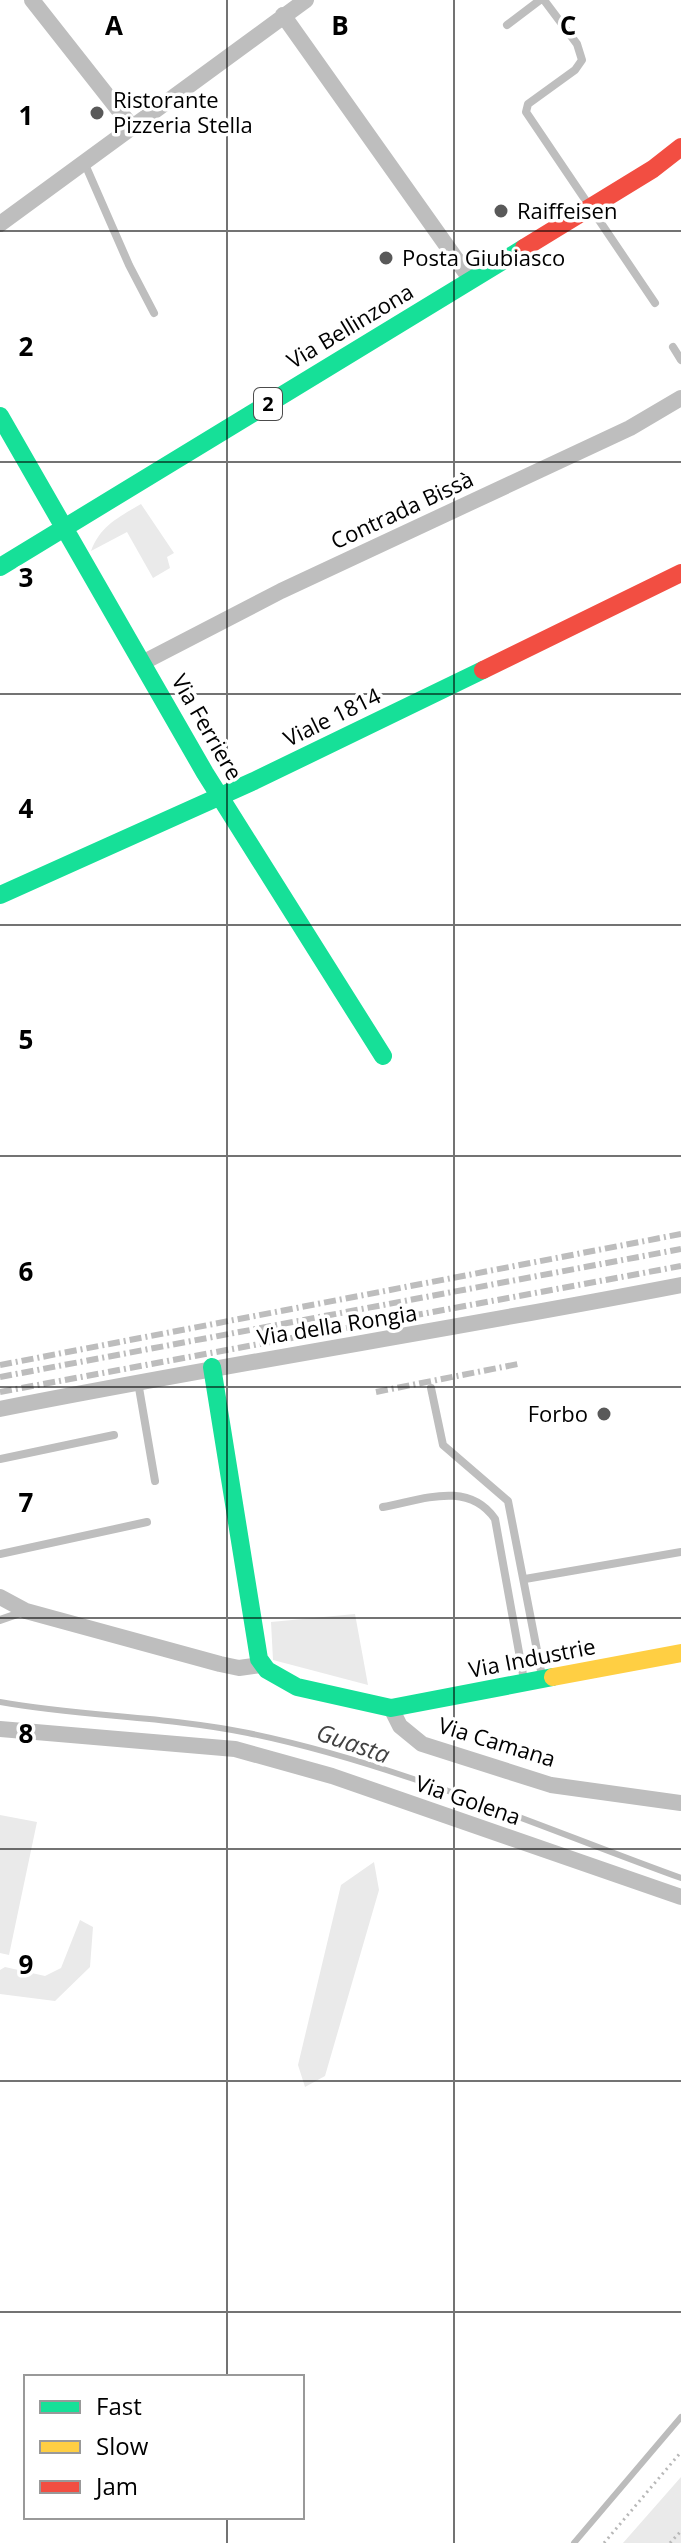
<svg xmlns="http://www.w3.org/2000/svg" width="681" height="2543" font-family="'Open Sans',sans-serif">
  <style>
    .green { fill: #eaeaea }
    .lines { fill: none; stroke-linecap: round; stroke-linejoin: round }
    .stream { stroke: #bcbcbc; stroke-width: 6 }
    .path { stroke: #b8b8b8; stroke-width: 3; stroke-dasharray: 2 4; stroke-linecap: butt }
    .lane { stroke: #bebebe; stroke-width: 8 }
    .street { stroke: #bebebe; stroke-width: 16 }
    .fast { stroke: #16e098; stroke-width: 18 }
    .slow { stroke: #ffcf43; stroke-width: 18 }
    .jam { stroke: #f24e42; stroke-width: 18 }
    .rail { stroke: #bdbdbd; stroke-width: 6; stroke-dasharray: 12 4 2 4; stroke-linecap: butt }
    .grid { fill: none; stroke: #000; stroke-width: 2; stroke-opacity: 0.55 }
    .poi-dot { fill: #595959; stroke: #fff; stroke-width: 3 }
    .labels { text-anchor: middle; stroke-width: 7; stroke-linejoin: round; paint-order: stroke }
    .shield { fill: #fff; stroke: #4c4c4c; stroke-width: 2 }
    .shield-label { font-size: 20px; font-weight: bold; fill: #000 }
    .poi-label { font-size: 22px; fill: #000; stroke: #fff; text-anchor: start }
    .street-label { font-size: 22px; fill: #000; stroke: #fff }
    .water-label { font-size: 24px; font-style: italic; fill: #414141; stroke: #fff }
    .grid-label { font-size: 26px; text-anchor: middle; font-weight: bold; fill: #000; stroke: #fff; stroke-width: 7; stroke-linejoin: round; paint-order: stroke }
  </style>
  <rect width="100%" height="100%" fill="#fff"/>
  <!-- green -->
  <path class="green" d="M141,504L174,553L167,557L170,568L153,578L127,532L91,551C100,526 119,517 141,504Z
    M355,1614L368,1685L273,1660L271,1622Z
    M0,1815L37,1822L9,1955L0,1953Z
    M374,1862L379,1890L325,2076L305,2087L298,2065L341,1885Z
    M80,1920L93,1927L90,1967L55,2001L0,1994V1970L5,1967L45,1976L61,1968Z
    M681,2477V2543H623Z"/>
  <g class="lines">
    <!-- stream -->
    <path class="stream" d="M0,1702C82,1717 166,1716 248,1733C395,1763 540,1827 681,1878
      M574,2543L681,2417"/>
    <!-- path -->
    <path class="path" d="M604,2543L681,2452
      M670,2543L681,2531"/>
    <!-- lane -->
    <path class="lane" d="M544,0L577,44L582,60L575,70L528,104L526,112L655,303
      M507,25L540,0
      M84,162L129,265L154,313
      M673,347L681,360
      M138,1382L155,1481
      M431,1388L443,1445L508,1501L542,1676
      M0,1459L114,1435
      M383,1507C422,1500 468,1480 495,1519L524,1680
      M0,1554L147,1522
      M525,1579L681,1552
      M0,1620L26,1611"/>
    <!-- street -->
    <path class="street" d="M32,0L132,127
      M283,15L471,280
      M0,224L306,0
      M142,663L281,591L630,428L681,398
      M0,1409C226,1364 454,1329 681,1285
      M0,1597L26,1611L220,1664L239,1668L261,1665
      M391,1708L400,1726L422,1744L551,1785L681,1803
      M0,1729L235,1749L332,1776L681,1897"/>
    <!-- fast -->
    <path class="fast" d="M0,416L205,773L383,1056
      M0,567L524,248
      M0,895L254,781L483,670
      M212,1367L259,1659L267,1670L297,1687L391,1708L553,1677"/>
    <!-- slow -->
    <path class="slow" d="M553,1677L681,1653"/>
    <!-- jam -->
    <path class="jam" d="M524,248L653,169L681,147
      M483,670L681,573"/>
    <!-- rail -->
    <path class="rail" d="M0,1365L681,1234
      M0,1377L681,1249
      M0,1392L681,1266
      M376,1392L518,1364"/>
  </g>
  <!-- grid -->
  <path class="grid" d="M227,0V2377M454,0V2543M0,231H681M0,462H681M0,694H681M0,925H681M0,1156H681M0,1387H681M0,1618H681M0,1849H681M0,2081H681M0,2312H681M227,2517V2543"/>
  <!-- markers -->
  <g class="poi-dot">
    <circle cx="97" cy="113" r="8"/>
    <circle cx="501" cy="211" r="8"/>
    <circle cx="386" cy="258" r="8"/>
    <circle cx="604" cy="1414" r="8"/>
  </g>
  <g class="labels">
    <!-- shield labels -->
    <rect class="shield" x="254" y="388" width="28" height="32" rx="6"/>
    <g class="shield-label">
      <text x="268" y="411">2</text>
    </g>
    <!-- poi labels -->
    <g class="poi-label">
      <text x="113" y="108">Ristorante<tspan x="113" dy="25">Pizzeria Stella</tspan></text>
      <text x="517" y="219">Raiffeisen</text>
      <text x="402" y="266">Posta Giubiasco</text>
      <text x="588" y="1422" text-anchor="end">Forbo</text>
    </g>
    <!-- street labels -->
    <g class="street-label">
      <text transform="translate(350 326) rotate(-31)" y="8">Via Bellinzona</text>
      <text transform="translate(402 510) rotate(-25)" y="8">Contrada Bissà</text>
      <text transform="translate(332 717) rotate(-26)" y="8">Viale 1814</text>
      <text transform="translate(207 727) rotate(60)" y="8">Via Ferriere</text>
      <text transform="translate(337 1325) rotate(-9)" y="8">Via della Rongia</text>
      <text transform="translate(532 1658) rotate(-11)" y="8">Via Industrie</text>
      <text transform="translate(497 1742) rotate(17)" y="8">Via Camana</text>
      <text transform="translate(468 1800) rotate(19)" y="8">Via Golena</text>
    </g>
    <!-- water labels -->
    <g class="water-label">
      <text transform="translate(353 1744) rotate(19)" y="8">Guasta</text>
    </g>
  </g>
  <g class="grid-label">
    <text x="114" y="35">A</text>
    <text x="340" y="35">B</text>
    <text x="568" y="35">C</text>
    <text x="26" y="125">1</text>
    <text x="26" y="356">2</text>
    <text x="26" y="587">3</text>
    <text x="26" y="818">4</text>
    <text x="26" y="1049">5</text>
    <text x="26" y="1281">6</text>
    <text x="26" y="1512">7</text>
    <text x="26" y="1743">8</text>
    <text x="26" y="1974">9</text>
  </g>
  <!-- legend -->
  <rect x="24" y="2375" width="280" height="144" fill="#ffffff" stroke="#999999" stroke-width="2"/>
  <rect x="40" y="2401" width="40" height="12" fill="#16e098" stroke="#999999" stroke-width="2"/>
  <text x="96" y="2415" font-size="24" fill="#000000">Fast</text>
  <rect x="40" y="2441" width="40" height="12" fill="#ffcf43" stroke="#999999" stroke-width="2"/>
  <text x="96" y="2455" font-size="24" fill="#000000">Slow</text>
  <rect x="40" y="2481" width="40" height="12" fill="#f24e42" stroke="#999999" stroke-width="2"/>
  <text x="96" y="2495" font-size="24" fill="#000000">Jam</text>
</svg>
